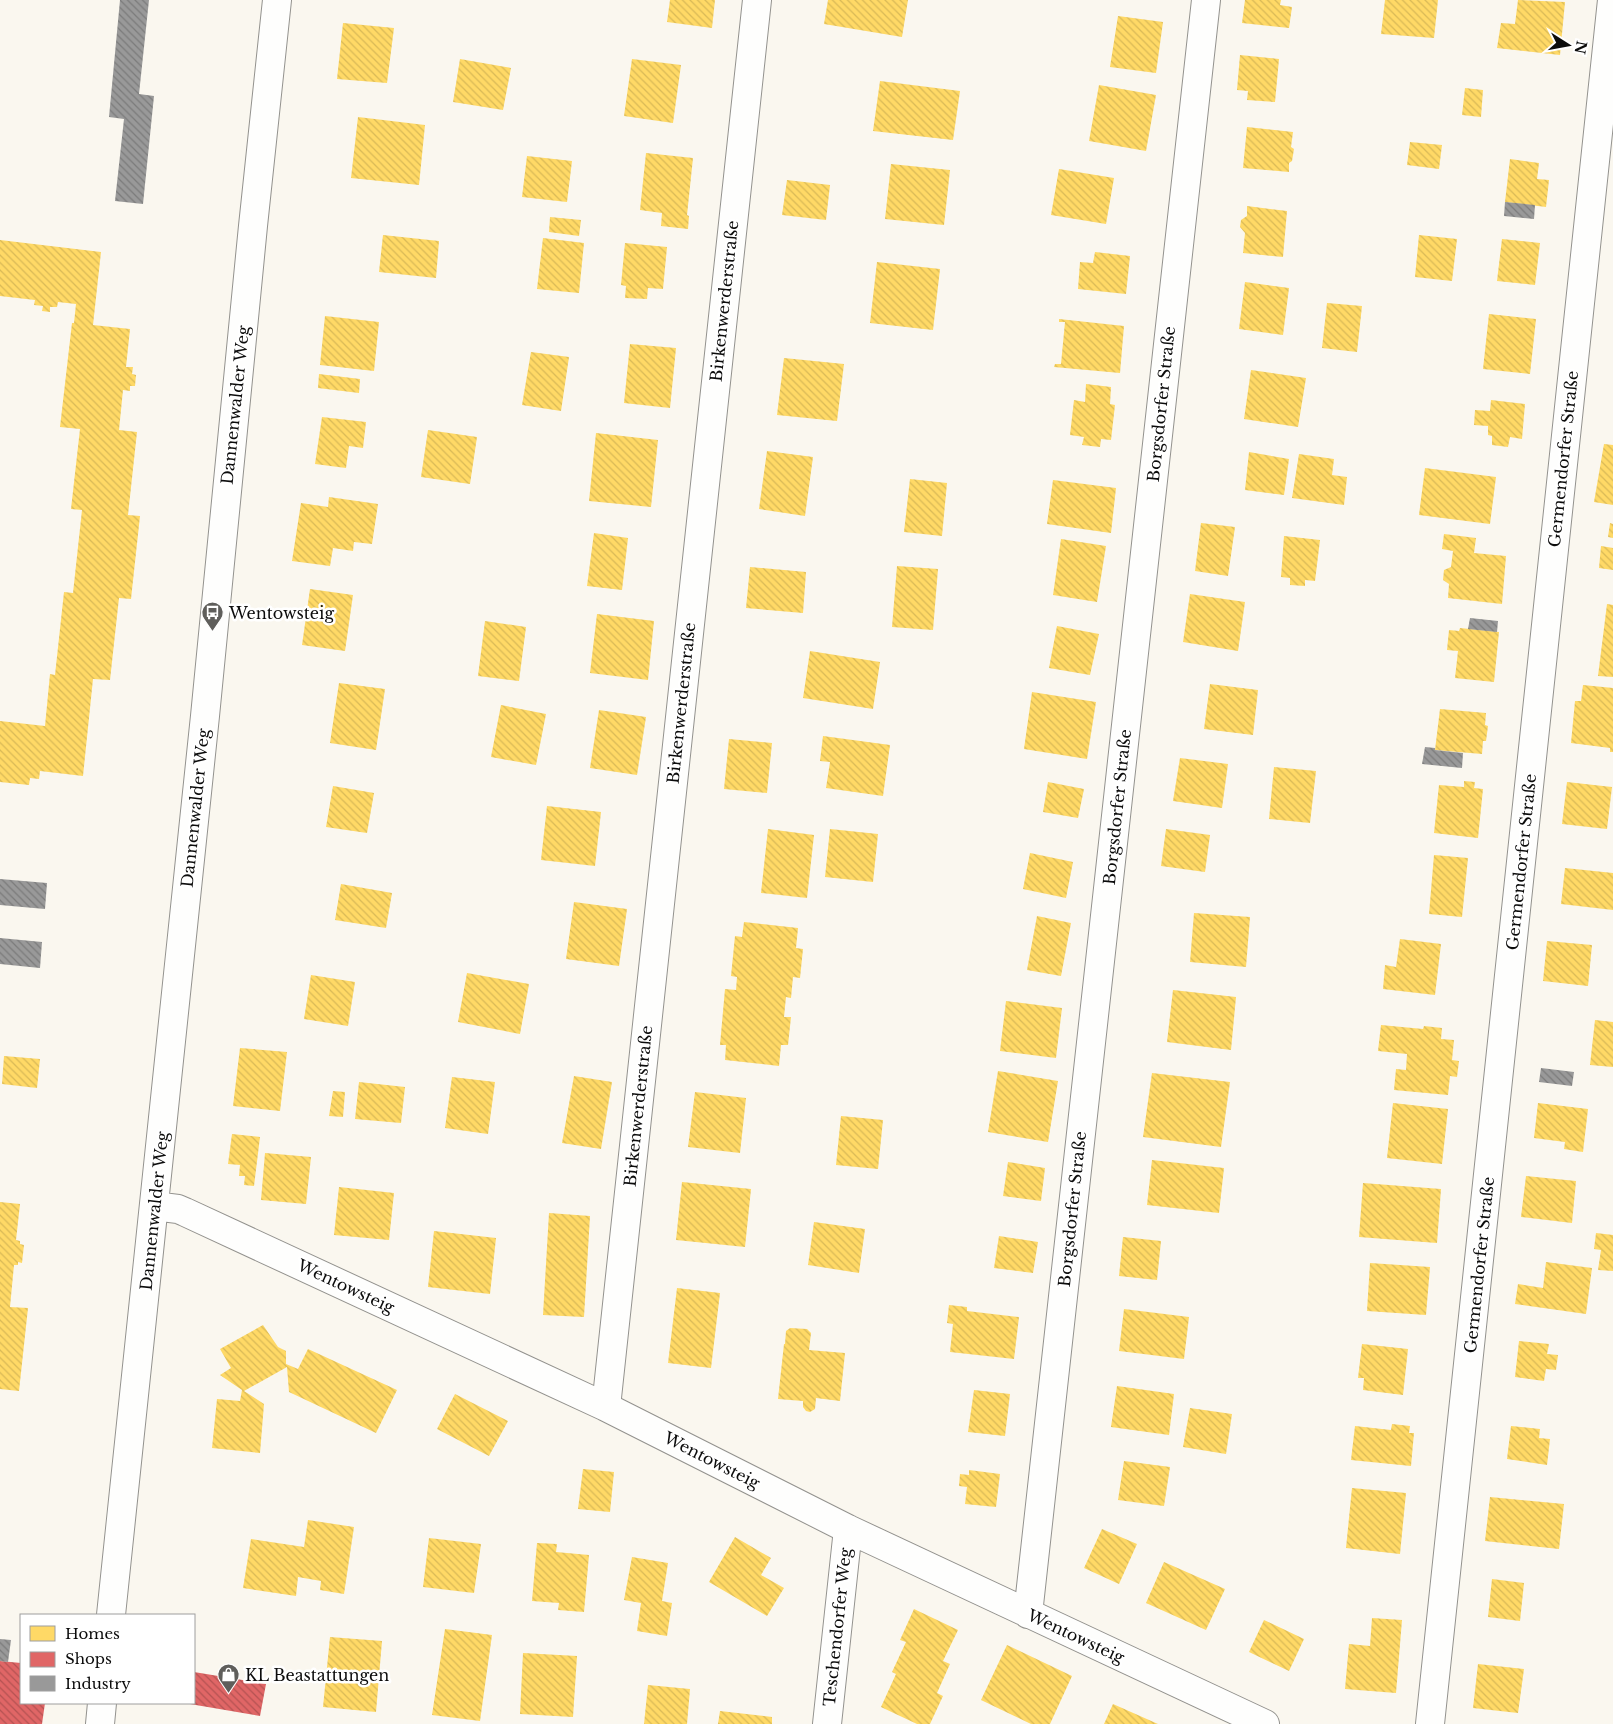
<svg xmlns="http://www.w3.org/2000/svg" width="1613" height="1724" font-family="'Libre Baskerville',serif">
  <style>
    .homes { fill: url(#homes-back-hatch) }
    .shops { fill: url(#shops-back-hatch) }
    .industry { fill: url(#industry-back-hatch) }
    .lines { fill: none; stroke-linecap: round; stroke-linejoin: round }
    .minor-casing { stroke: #93928e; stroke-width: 30 }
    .minor { stroke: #fefefd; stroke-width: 28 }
    .labels { text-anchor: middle; stroke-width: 5; stroke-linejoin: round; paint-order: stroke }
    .street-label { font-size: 16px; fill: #0c0c0c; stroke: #fff }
    .poi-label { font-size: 16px; fill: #0c0c0c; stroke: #fff; text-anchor: start }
  </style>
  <defs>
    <pattern id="homes-back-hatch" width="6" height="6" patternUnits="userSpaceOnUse" patternTransform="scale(1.25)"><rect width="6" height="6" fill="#ffd966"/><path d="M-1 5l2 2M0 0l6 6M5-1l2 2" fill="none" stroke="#d9b957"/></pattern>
    <pattern id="shops-back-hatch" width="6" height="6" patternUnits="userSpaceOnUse" patternTransform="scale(1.25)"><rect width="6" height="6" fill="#e06666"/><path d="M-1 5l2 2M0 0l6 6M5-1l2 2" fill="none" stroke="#b45252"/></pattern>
    <pattern id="industry-back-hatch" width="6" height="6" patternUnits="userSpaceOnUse" patternTransform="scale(1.25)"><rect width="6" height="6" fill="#999"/><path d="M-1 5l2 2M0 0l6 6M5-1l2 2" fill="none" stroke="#7b7b7b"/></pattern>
  </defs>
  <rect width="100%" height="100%" fill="#faf7ef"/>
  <!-- homes -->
  <path class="homes" d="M670,0H715L712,28L667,22Z
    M828,0H908L902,37L824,24Z
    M1245,0H1281L1280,5L1292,7L1289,28L1242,23Z
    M1385,0H1438L1434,38L1381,34Z
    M1518,0L1565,2L1560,55L1497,48L1501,23L1515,24Z
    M1118,16L1163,22L1156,73L1110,67Z
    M343,23L394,28L387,83L337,79Z
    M1240,55L1279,59L1275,102L1247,100L1248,91L1237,90Z
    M460,59L511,68L503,110L453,102Z
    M632,59L681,65L673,123L624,116Z
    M880,81L960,91L953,140L873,131Z
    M1099,85L1156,95L1146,151L1089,141Z
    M1465,88L1483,90L1481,117L1462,115Z
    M358,117L425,125L419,185L351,178Z
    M1247,127L1293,132L1291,147L1294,149L1292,161L1289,163V172L1243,168Z
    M1410,142L1442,145L1439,169L1407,165Z
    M646,153L693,158L687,215L689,216L688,229L661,226L662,213L640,210Z
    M527,156L572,161L567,202L522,197Z
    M1510,159L1539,163L1537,179L1549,180L1546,207L1505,202Z
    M891,164L950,170L944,225L885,219Z
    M1059,169L1114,178L1106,224L1051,215Z
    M787,180L830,185L826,220L782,215Z
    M1247,206L1287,211L1283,257L1243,253L1245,233L1240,227L1241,220L1247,216Z
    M550,217L581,220L579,236L549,232Z
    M383,235L439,241L436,278L379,272Z
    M1419,235L1457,239L1452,281L1415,277Z
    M543,238L584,243L579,293L537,289Z
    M1502,239L1540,243L1535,285L1497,281Z
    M0,240L101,252L93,325L130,329L126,367H133L132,374L136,375L135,386H130V391L123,390L119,430L137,432L128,515L140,516L131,599L119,598L110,680L93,679L83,776L40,771L39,779L30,778L29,785L0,782V721L45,726L50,674L55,675L64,592L73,593L82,510L71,509L80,429L60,427L72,323H74L76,304L58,302L57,307H50V312L42,311L43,306L34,305L35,300L0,296Z
    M625,243L667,247L663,289L648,288L647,299L625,298L626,286L621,285Z
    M1095,252L1130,256L1126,294L1078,289L1080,262L1093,263Z
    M877,262L940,269L933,330L870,323Z
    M1245,282L1289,288L1283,335L1239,329Z
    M1327,303L1362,306L1357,352L1322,348Z
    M1489,314L1536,319L1530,374L1483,369Z
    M325,316L379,322L374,371L320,365Z
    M1059,319L1124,326L1120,373L1054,367L1055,364H1061L1065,322H1059Z
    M630,344L676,348L670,408L624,403Z
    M531,352L569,357L561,411L522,405Z
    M784,358L844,364L837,421L777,415Z
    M1251,370L1306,378L1298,427L1244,419Z
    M319,374L360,379L359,393L318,388Z
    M1086,384L1111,387L1110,404L1115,405L1111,440L1101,439L1100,447L1082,445L1084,437L1070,435L1074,400L1085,402Z
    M1491,400L1525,404L1522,439L1510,437L1508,447L1492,445V436L1488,435V426L1474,425L1475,410L1490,411Z
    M322,417L366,422L363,448L349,446L346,468L315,464Z
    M428,430L477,437L470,484L421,477Z
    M596,433L658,440L651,507L589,501Z
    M1604,444L1613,445V505L1594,502Z
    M767,451L813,457L805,516L759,509Z
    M1249,452L1289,459L1284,495L1245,490Z
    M1299,454L1334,459L1332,475L1347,477L1344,505L1292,498Z
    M1425,468L1496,477L1490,524L1419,515Z
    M910,479L947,483L942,536L904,532Z
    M1053,480L1116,488L1111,533L1047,524Z
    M329,497L378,504L372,544L354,542L353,551L333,548L330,566L292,561L301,503L328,507Z
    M1201,523L1235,527L1228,576L1195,571Z
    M1610,523L1613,524V538L1608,537Z
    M594,533L628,538L622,590L587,586Z
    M1444,534L1476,538L1474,553L1506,556L1502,604L1448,598L1449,584L1443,580L1444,570L1451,567L1453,551L1442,549Z
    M1284,536L1320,540L1315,581L1305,580V586L1290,585V578L1281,577Z
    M1061,539L1106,546L1097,602L1053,595Z
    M1601,546L1613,548V570L1599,568Z
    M897,566L938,569L933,630L892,627Z
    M750,567L806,572L803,613L746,608Z
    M310,589L353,595L345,651L302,645Z
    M1190,594L1245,602L1238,651L1183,642Z
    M1607,604L1613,605V677L1598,676Z
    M597,614L654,621L648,680L590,673Z
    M485,621L526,627L519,681L478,676Z
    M1057,626L1099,634L1090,675L1049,668Z
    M1460,628L1499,632L1494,682L1455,678L1458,651L1447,650L1449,630L1459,631Z
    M810,651L880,662L873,709L803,698Z
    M339,683L385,689L376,750L330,743Z
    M1210,684L1258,690L1253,735L1204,729Z
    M1583,685L1613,688V752H1610V748L1571,743L1575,701H1581Z
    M1032,692L1096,702L1087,759L1024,749Z
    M501,705L546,714L536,765L491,757Z
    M1440,709L1486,713L1485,725L1488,726L1486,741H1483L1482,754L1435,750Z
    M599,710L646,717L637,775L590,768Z
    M823,736L890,745L883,796L826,788L830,762L820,761Z
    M729,739L772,743L767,793L724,789Z
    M1180,758L1228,764L1222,808L1173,801Z
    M1274,767L1316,771L1310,823L1269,819Z
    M1464,781L1475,782L1474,788L1483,789L1478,838L1434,833L1439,785L1464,787Z
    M1048,782L1084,789L1078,818L1043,812Z
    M1567,782L1612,787L1607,829L1562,824Z
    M333,786L374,793L367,833L326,827Z
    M547,806L601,812L595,866L541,860Z
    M768,829L814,835L807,898L761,893Z
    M830,829L878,834L873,882L825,877Z
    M1166,829L1210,835L1205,872L1161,866Z
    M1030,853L1073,862L1066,898L1023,889Z
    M1434,855L1468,858L1462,917L1429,914Z
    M1565,868L1613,873V910L1561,904Z
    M341,884L392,893L386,928L335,920Z
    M574,902L627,909L619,966L566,959Z
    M1194,913L1250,917L1246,967L1190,962Z
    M1037,916L1071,923L1061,976L1027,970Z
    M744,922L798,928L796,948L803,949L800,978L793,977L791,998L786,997L784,1017H791L788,1045H781L779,1066L725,1060L726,1045H720L725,989L736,990L737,977L731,976L735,936L742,937Z
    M1400,939L1441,944L1435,995L1383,989L1385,965L1396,967Z
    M1547,941L1592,945L1588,986L1543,981Z
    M467,973L529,984L520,1034L458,1022Z
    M311,975L355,982L348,1026L304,1019Z
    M1173,990L1236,997L1231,1050L1167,1042Z
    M1006,1001L1062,1008L1056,1058L1000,1051Z
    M1595,1020L1613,1022V1067L1590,1065Z
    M1381,1025L1423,1029L1424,1026L1442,1028L1441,1039L1454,1040L1452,1060L1459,1061L1457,1077L1450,1076L1448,1095L1394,1090L1396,1069L1406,1070L1407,1054L1378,1051Z
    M240,1048L287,1052L280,1111L233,1106Z
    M4,1056L40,1059L37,1088L2,1084Z
    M998,1071L1058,1081L1048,1142L988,1132Z
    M1152,1073L1230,1082L1221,1147L1143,1137Z
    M574,1076L612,1082L601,1149L562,1143Z
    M452,1077L495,1082L488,1134L445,1128Z
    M359,1082L405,1087L401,1123L355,1119Z
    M333,1091L345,1092L343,1117L329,1116Z
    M695,1092L746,1098L740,1153L688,1147Z
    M1393,1103L1448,1109L1442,1164L1387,1158Z
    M1538,1103L1588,1109L1583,1152L1564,1149L1565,1142L1534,1138Z
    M841,1116L883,1120L878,1169L836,1165Z
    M232,1134L260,1137L254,1186L244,1185L245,1176H239L240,1165L228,1164Z
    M265,1153L311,1157L306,1204L261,1200Z
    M1152,1160L1224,1168L1219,1213L1147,1205Z
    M1008,1162L1045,1168L1041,1201L1003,1196Z
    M1526,1176L1576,1181L1572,1223L1521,1217Z
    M682,1182L751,1189L745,1247L676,1240Z
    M1363,1183L1441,1189L1437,1243L1359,1237Z
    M339,1187L394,1193L389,1240L334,1235Z
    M0,1202L20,1204L16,1240L20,1241V1244L24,1245L22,1263L18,1262V1265H14L10,1307L28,1308L19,1391L0,1389Z
    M549,1213L590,1216L584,1317L543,1315Z
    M814,1222L865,1229L859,1273L808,1265Z
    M434,1231L496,1238L490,1294L428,1287Z
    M1596,1233L1613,1235V1271L1598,1270L1601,1250L1594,1249Z
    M999,1236L1038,1242L1033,1273L994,1268Z
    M1123,1237L1161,1241L1157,1280L1119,1276Z
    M1546,1262L1592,1268L1586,1314L1515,1304L1518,1284L1543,1288Z
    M1370,1263L1430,1267L1426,1315L1367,1311Z
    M677,1288L720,1293L711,1368L668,1363Z
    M949,1305L967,1307V1311L1019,1317L1014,1359L950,1352L953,1324L947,1323Z
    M1124,1309L1189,1317L1184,1359L1119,1351Z
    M263,1325L278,1347L286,1351V1364L298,1369L308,1349L397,1390L376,1433L289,1392L287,1367L244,1391L264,1404L260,1453L212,1448L217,1399L240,1401L242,1390L220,1375L231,1368L220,1349Z
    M790,1328L807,1329L811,1333L809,1350L845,1353L840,1401L816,1398L815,1409L810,1412L806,1411L803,1407V1401L778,1399L784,1344H785L786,1331Z
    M1519,1341L1549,1344L1547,1354L1558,1355L1556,1370L1546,1369L1544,1381L1515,1377Z
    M1362,1344L1408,1349L1403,1395L1363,1390L1364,1378H1358Z
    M1117,1386L1174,1394L1169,1435L1111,1427Z
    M974,1390L1010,1394L1005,1436L968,1432Z
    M455,1394L508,1421L489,1456L437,1429Z
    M1190,1408L1232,1414L1226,1454L1183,1447Z
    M1392,1424L1410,1426L1409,1433H1414L1411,1466L1351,1460L1355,1426L1391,1430Z
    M1511,1426L1540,1429L1539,1438L1550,1439L1547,1465L1507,1459Z
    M1124,1461L1170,1467L1164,1506L1118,1500Z
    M583,1469L614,1472L610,1512L578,1509Z
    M969,1470L1000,1474L996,1507L965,1504L967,1487L959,1486L960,1474L969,1475Z
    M1352,1488L1406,1493L1400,1554L1346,1548Z
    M1490,1497L1564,1504L1559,1549L1485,1541Z
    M308,1520L354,1527L344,1594L320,1590L321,1581L298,1577L296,1596L243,1588L251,1539L304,1547Z
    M1102,1529L1137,1544L1119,1584L1084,1568Z
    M735,1537L771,1558L761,1575L784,1588L767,1616L709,1582Z
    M429,1538L481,1544L474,1593L423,1587Z
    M537,1543L557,1544L556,1552L589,1555L584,1612L558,1610L559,1603L532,1601Z
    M632,1557L668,1563L662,1601L672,1603L667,1636L637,1631L641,1603L624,1600Z
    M1164,1562L1225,1589L1206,1630L1146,1603Z
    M1492,1579L1524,1583L1520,1621L1488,1617Z
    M914,1609L958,1630L943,1661L950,1664L937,1693L943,1696L930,1724H917L881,1707L896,1674L892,1672L906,1642L900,1640Z
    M1372,1618L1402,1620L1396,1693L1345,1689L1349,1644L1370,1646Z
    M1264,1620L1304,1639L1289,1671L1249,1652Z
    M445,1629L492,1635L480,1721L432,1715Z
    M330,1637L382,1641L376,1712L323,1707Z
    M1007,1645L1072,1676L1050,1724H1031L981,1700Z
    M523,1653L577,1656L573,1717L520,1714Z
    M1478,1664L1524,1669L1518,1713L1473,1708Z
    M648,1685L690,1689L687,1724H644Z
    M1113,1704L1158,1724H1104Z
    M720,1711L772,1717V1724H718Z"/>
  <!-- shops -->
  <path class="shops" d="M0,1661L21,1663V1703H45L42,1724H0Z
    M194,1672L266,1684L260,1716L190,1704L194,1703Z"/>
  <!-- industry -->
  <path class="industry" d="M120,0H149L139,94L154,96L143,204L115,201L124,119L109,117Z
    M1505,202L1535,205L1534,219L1504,216Z
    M1470,618L1498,621L1497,632L1468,629Z
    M1425,747L1435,748V750L1463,753L1462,768L1422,764Z
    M0,879L47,883L45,909L0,905Z
    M0,938L42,942L40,968L0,964Z
    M1541,1068L1574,1072L1572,1086L1539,1082Z
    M0,1639L11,1640L8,1662L0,1661Z"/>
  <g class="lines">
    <defs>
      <path id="minor" d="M154,1206L178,1209L185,1212L606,1407L848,1529L1265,1724
        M606,1407L757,0
        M1028,1614L1206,0
        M111,1615L205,716L253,226L277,0
        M100,1724L102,1703
        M827,1724L848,1529
        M1430,1724L1612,0"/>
    </defs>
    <!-- minor casing -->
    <use href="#minor" class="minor-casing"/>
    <!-- minor -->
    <use href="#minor" class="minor"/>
  </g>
  <!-- icons -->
  <defs>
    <symbol id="bus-pin" viewBox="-11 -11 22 30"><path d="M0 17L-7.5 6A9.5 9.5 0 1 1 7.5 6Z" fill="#5f5e5b" stroke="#fff"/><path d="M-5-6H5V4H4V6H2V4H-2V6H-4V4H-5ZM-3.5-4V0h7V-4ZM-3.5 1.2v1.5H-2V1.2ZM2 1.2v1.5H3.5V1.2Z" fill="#fff"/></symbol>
    <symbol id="shop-pin" viewBox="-11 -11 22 30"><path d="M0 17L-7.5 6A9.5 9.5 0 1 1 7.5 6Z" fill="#5f5e5b" stroke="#fff"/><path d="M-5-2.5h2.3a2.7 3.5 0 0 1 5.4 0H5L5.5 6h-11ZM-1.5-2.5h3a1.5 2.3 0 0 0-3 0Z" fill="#fff"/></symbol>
  </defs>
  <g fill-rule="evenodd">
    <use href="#bus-pin" x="200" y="600" width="25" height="34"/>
    <use href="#shop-pin" x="216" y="1662" width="25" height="34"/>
  </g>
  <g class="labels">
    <!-- street labels -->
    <g class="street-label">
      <text transform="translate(724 301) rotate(-84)" y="6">Birkenwerderstraße</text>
      <text transform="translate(1161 404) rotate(-84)" y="6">Borgsdorfer Straße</text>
      <text transform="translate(235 405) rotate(-84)" y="6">Dannenwalder Weg</text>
      <text transform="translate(1563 459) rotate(-84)" y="6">Germendorfer Straße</text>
      <text transform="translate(681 703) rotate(-84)" y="6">Birkenwerderstraße</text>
      <text transform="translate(1117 807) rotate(-84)" y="6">Borgsdorfer Straße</text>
      <text transform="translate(195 808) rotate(-84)" y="6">Dannenwalder Weg</text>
      <text transform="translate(1521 862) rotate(-84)" y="6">Germendorfer Straße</text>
      <text transform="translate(638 1106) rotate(-84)" y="6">Birkenwerderstraße</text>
      <text transform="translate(1072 1209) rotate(-84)" y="6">Borgsdorfer Straße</text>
      <text transform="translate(154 1211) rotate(-84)" y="6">Dannenwalder Weg</text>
      <text transform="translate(1479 1265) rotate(-84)" y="6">Germendorfer Straße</text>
      <text transform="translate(346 1286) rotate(25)" y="6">Wentowsteig</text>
      <text transform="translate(712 1460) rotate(27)" y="6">Wentowsteig</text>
      <text transform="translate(837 1627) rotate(-84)" y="6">Teschendorfer Weg</text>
      <text transform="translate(1076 1636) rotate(25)" y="6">Wentowsteig</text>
    </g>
    <!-- poi labels -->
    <g class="poi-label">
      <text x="229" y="619">Wentowsteig</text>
      <text x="245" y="1681">KL Beastattungen</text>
    </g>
  </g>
  <!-- legend -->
  <rect x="20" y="1614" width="175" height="90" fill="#ffffff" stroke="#9e9e9e"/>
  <rect x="30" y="1626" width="25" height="15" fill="#ffd966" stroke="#9e9e9e"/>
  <text x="65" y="1639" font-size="15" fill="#0c0c0c">Homes</text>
  <rect x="30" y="1652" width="25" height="15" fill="#e06666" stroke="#9e9e9e"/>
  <text x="65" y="1664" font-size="15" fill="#0c0c0c">Shops</text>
  <rect x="30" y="1676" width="25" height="15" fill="#999999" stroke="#9e9e9e"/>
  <text x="65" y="1689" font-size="15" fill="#0c0c0c">Industry</text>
  <!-- north arrow -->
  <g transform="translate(1568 45) rotate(101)" stroke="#ffffff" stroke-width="4" paint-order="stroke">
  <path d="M0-4L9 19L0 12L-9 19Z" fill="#0c0c0c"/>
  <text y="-8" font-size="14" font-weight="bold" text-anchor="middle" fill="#0c0c0c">N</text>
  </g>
</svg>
